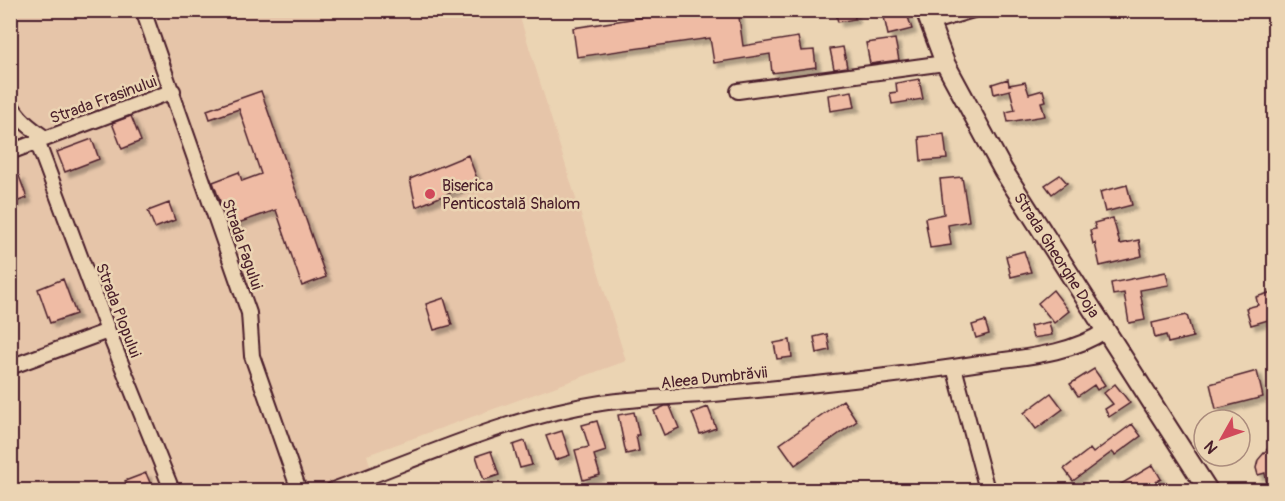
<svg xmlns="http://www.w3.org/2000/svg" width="1285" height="501" font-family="Pangolin,sans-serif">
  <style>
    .built { fill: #e6c5a9 }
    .building { fill: #efbba4; stroke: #4a1f2b; stroke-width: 1.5; filter: url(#shadow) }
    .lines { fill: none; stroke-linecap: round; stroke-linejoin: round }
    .street-casing { stroke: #4a1f2b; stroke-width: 18 }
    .secondary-casing { stroke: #4a1f2b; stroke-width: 22 }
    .street { stroke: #ebd4b3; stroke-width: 14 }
    .secondary { stroke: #ebd4b3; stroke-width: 18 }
    .poi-dot { fill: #d1495b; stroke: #ebd4b3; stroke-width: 2 }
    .labels { text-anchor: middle; stroke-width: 5; stroke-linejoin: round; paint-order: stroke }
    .street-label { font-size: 16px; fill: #4a1f2b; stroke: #ebd4b3 }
    .poi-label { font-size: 16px; fill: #4a1f2b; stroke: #ebd4b3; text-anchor: start }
  </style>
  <defs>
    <filter id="shadow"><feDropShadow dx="4.5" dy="4.5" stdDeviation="1.5" flood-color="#0004"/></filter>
  </defs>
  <rect width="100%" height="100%" fill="#ebd4b3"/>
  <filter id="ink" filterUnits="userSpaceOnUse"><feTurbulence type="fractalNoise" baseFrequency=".0167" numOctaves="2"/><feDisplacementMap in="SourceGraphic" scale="12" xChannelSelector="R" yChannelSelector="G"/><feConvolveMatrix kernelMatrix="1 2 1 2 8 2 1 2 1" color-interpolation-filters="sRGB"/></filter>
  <g filter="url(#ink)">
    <!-- built -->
    <path class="built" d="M10,11H518L626,361L367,455L377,490H11Z"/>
    <!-- building -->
    <path class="building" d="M689,10H738L743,46L798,37L801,51L814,50L816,67L772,73L770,54L714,63L710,38L577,57L573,28Z
      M835,10H854L855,19L838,22Z
      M906,11L912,29L888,35L884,17Z
      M895,39L899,60L870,64L866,43Z
      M843,47L847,67L834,69L830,49Z
      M919,79L923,99L892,104L890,93L897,92L896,83Z
      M1008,79L1009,85L1025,82L1029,94L1043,90L1046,101L1041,102L1045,116L1008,122L1006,112L1015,110L1010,90L994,94L992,84Z
      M261,91L326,277L302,286L276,210L235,224L227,202L221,204L213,182L239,172L242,181L261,174L239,109L210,119L207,110Z
      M852,91L855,107L830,111L828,95Z
      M131,116L141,141L122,149L112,123Z
      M944,134L947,159L921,161L919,137Z
      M92,139L99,159L65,172L57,152Z
      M468,155L478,181L416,207L410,179Z
      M1060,175L1067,183L1052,194L1045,185Z
      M19,176L27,198L10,204V179Z
      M962,177L969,221L948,225L951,245L930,248L925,218L944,214L940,179Z
      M1127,185L1132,205L1105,212L1100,192Z
      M169,203L175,220L155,228L148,211Z
      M1113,218L1120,244L1139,240L1142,256L1100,266L1095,243L1093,244L1090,230L1096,229L1094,223Z
      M1024,251L1031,272L1011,277L1006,256Z
      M1166,272L1169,285L1140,290L1145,320L1129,323L1124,293L1113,295L1111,283Z
      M63,279L76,314L50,323L38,289Z
      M1053,290L1069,311L1054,323L1038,303Z
      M1272,292L1275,300V318L1251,325L1246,308L1258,305L1256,297Z
      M444,298L452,325L434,330L426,304Z
      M1187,315L1193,337L1168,343L1166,335L1155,338L1152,323Z
      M985,321L989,334L976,338L972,325Z
      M1049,322L1052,335L1033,338L1030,326Z
      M827,334L830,350L817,353L814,337Z
      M790,340L792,357L777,359L774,343Z
      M1094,369L1105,385L1097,390L1094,385L1078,396L1070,384Z
      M1257,371L1263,397L1216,409L1210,384Z
      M1115,384L1130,403L1109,417L1105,409L1113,404L1104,393Z
      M1051,393L1063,409L1036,429L1024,413Z
      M843,400L857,421L795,465L780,444Z
      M665,406H670L679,428L664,435L654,411Z
      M708,407L716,428L700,434L692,413Z
      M634,412L639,435H636L639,451L626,454L618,415Z
      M597,421L606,451L594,455L600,475L583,480L575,450L589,447L582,425Z
      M1132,424L1141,436L1115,455L1112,452L1073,481L1064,469L1090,449L1093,453Z
      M562,431L570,455L555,460L546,436Z
      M1275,440V490H1268L1265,473L1258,475L1256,468L1258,460Z
      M525,441L532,465L520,468L513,445Z
      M491,451L499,475L484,480L476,456Z
      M1153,465L1161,479L1142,490H1111Z
      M146,473L153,490H129L125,481Z"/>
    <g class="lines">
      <defs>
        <path id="street" d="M143,10L249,313L252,356L299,490
          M929,23L973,10
          M738,91L945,63
          M10,102C17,118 31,128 45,138
          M37,141L108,331L172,490
          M10,152L173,91
          M10,367L108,331
          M954,367L987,490
          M333,490C421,458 507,417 601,403C638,398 676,397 714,394C803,386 892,377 980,363C1023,357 1070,355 1106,330"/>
        <g id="secondary">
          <path id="s1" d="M925,10L945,63L1003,170L1208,490"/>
        </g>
      </defs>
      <!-- street casing -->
      <use href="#street" class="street-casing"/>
      <!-- secondary casing -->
      <use href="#secondary" class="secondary-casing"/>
      <!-- street -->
      <use href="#street" class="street"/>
      <!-- secondary -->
      <use href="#secondary" class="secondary"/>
    </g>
  </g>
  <!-- markers -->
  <circle class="poi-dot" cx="430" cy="194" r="6"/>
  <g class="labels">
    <!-- street labels -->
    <g class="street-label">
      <text transform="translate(103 99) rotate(-20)" y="6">Strada Frasinului</text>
      <text transform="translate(243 244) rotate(71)" y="6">Strada Fagului</text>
      <text dy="6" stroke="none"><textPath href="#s1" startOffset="279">Strada Gheorghe Doja</textPath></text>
      <text transform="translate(119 310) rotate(69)" y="6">Strada Plopului</text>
      <text transform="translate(714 377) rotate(-6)" y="6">Aleea Dumbrăvii</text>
    </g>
    <!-- poi labels -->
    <g class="poi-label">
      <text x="442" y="191">Biserica<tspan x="442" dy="18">Penticostală Shalom</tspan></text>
    </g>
  </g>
  <!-- margin -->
  <rect width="1285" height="501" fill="none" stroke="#ebd4b3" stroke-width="36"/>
  <rect x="18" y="18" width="1249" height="465" fill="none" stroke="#4a1f2b" stroke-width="2" filter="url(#ink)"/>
  <!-- north arrow -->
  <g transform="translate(1222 438) rotate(230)"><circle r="28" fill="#ebd4b3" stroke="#ab8c7d" stroke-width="1.5"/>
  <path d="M0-4.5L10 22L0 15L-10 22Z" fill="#d1495b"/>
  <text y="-9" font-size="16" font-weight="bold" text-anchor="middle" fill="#4a1f2b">N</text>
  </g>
</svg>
